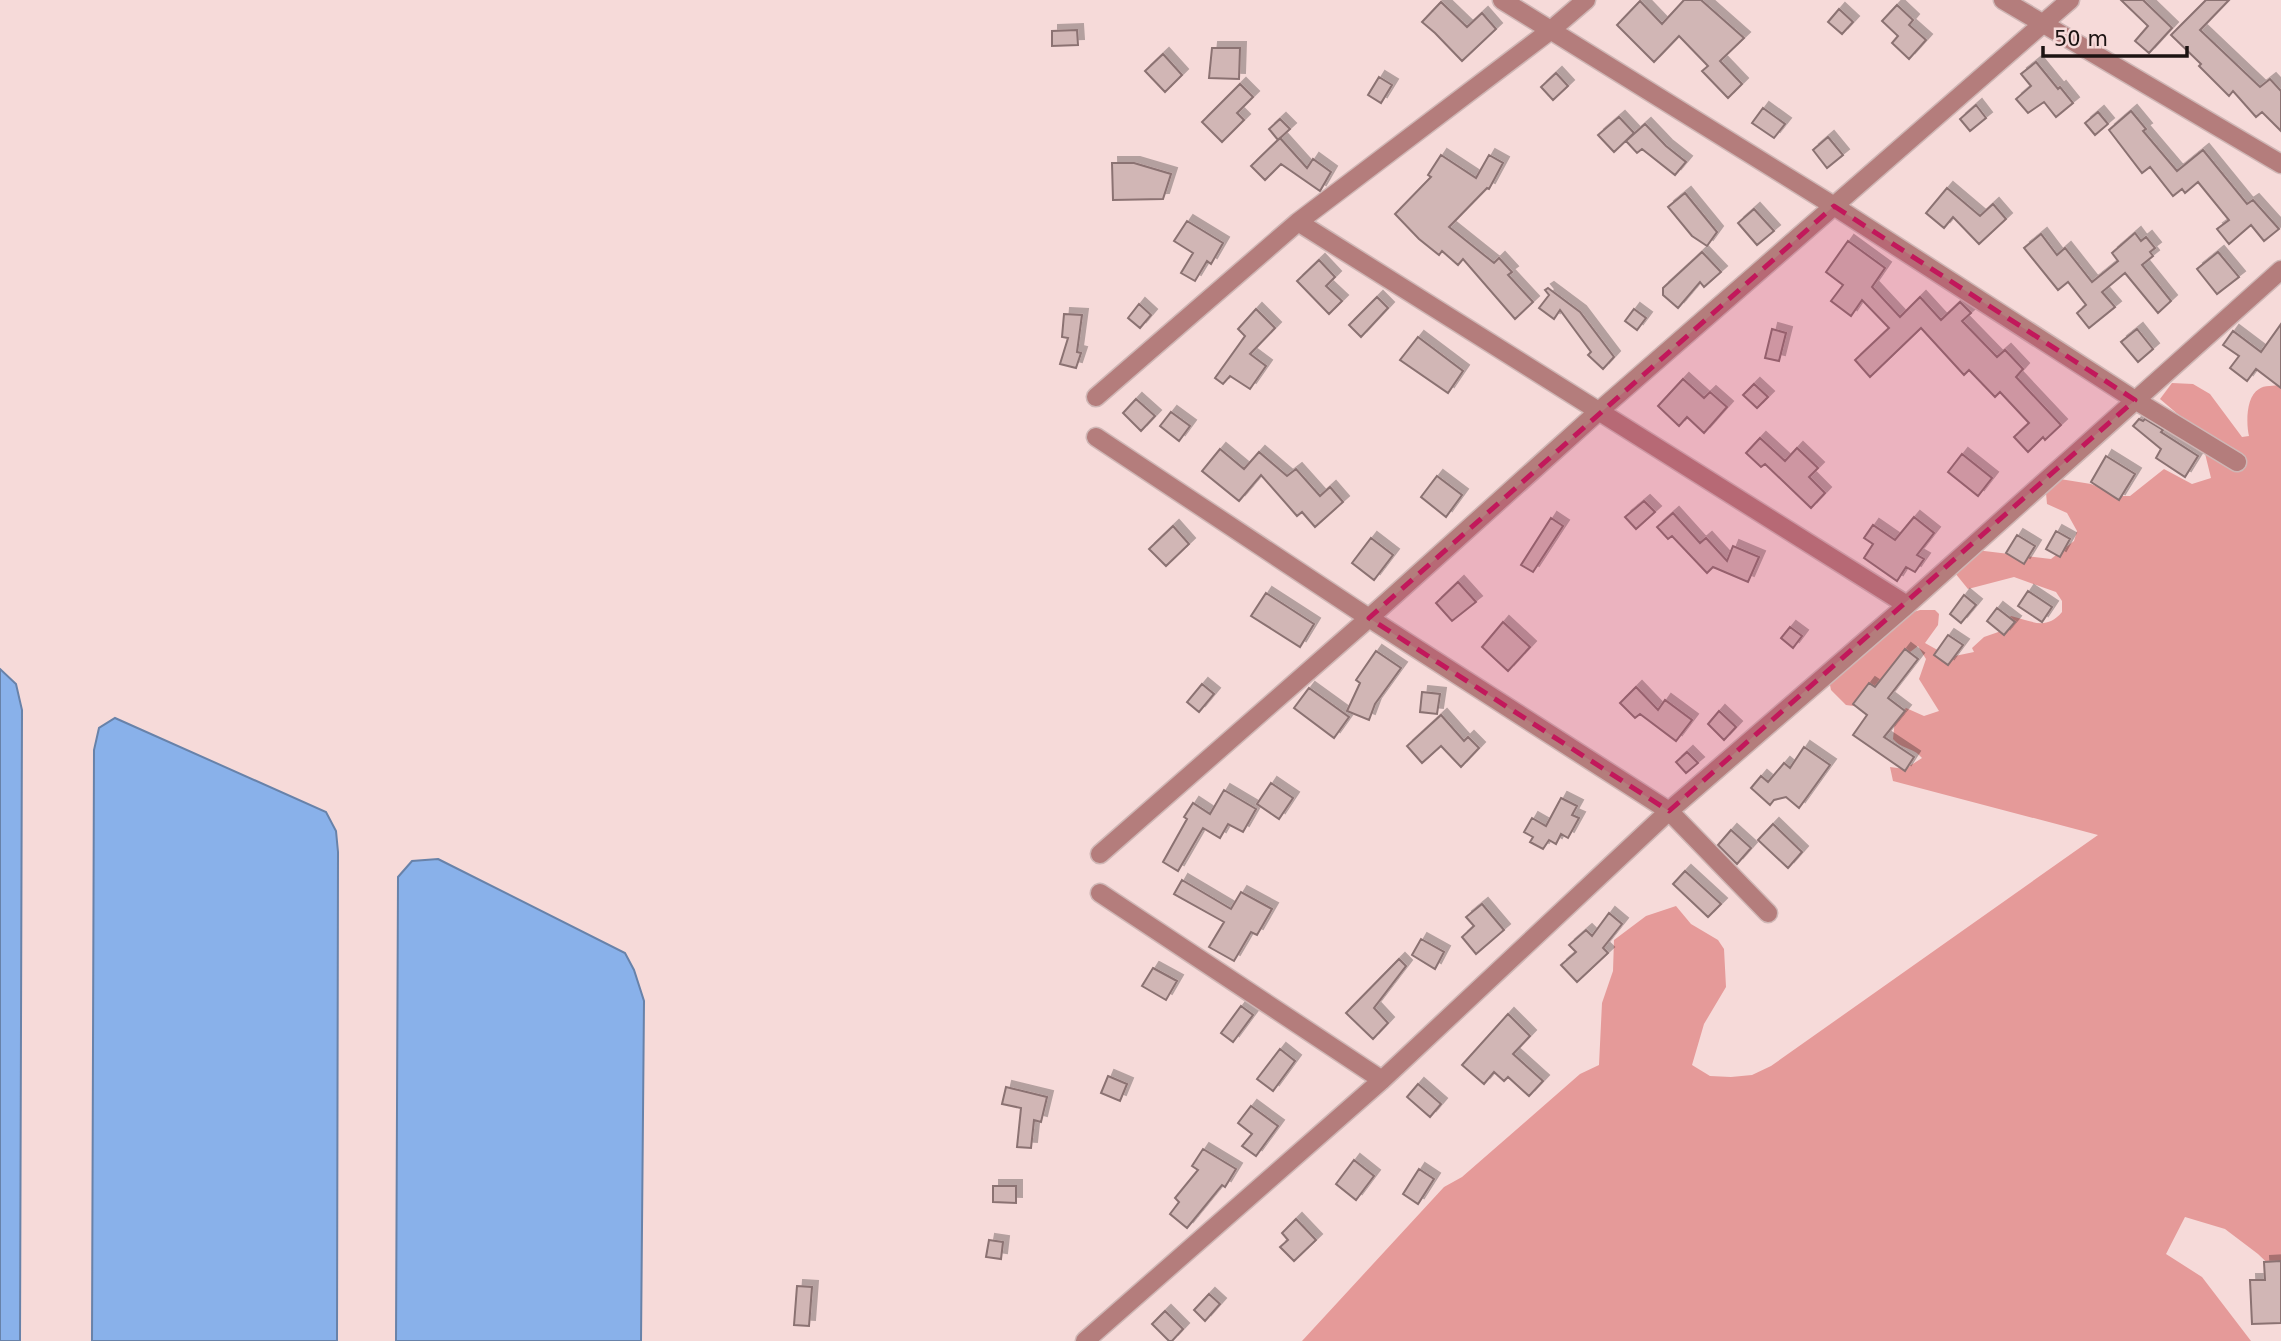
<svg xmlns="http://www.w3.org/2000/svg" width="2281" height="1341" font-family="'DejaVu Sans',sans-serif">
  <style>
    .green { fill: #e59a99 }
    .water { fill: #89b1ea; stroke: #6882a9; stroke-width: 2 }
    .building { fill: #d1b6b5; stroke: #8b7272; stroke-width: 2; filter: url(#shadow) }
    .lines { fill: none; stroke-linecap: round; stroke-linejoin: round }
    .minor-casing { stroke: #cfb6b5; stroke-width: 21 }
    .minor { stroke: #b47d7c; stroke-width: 18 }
    .marked { fill: #c2185b; fill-opacity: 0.2; stroke: #c2185b; stroke-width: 5; stroke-dasharray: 14 9; stroke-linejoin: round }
  </style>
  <defs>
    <filter id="shadow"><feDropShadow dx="6" dy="-6" stdDeviation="0" flood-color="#0004"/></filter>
  </defs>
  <rect width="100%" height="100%" fill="#f6dad9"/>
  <!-- green -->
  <path class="green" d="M2172,383L2193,384L2210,394L2242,437L2249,436C2246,424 2246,396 2259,389C2264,385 2274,386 2281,385V1276L2258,1254L2225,1229L2185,1217L2166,1254L2202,1277L2251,1341H1302L1444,1187L1462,1177L1580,1074L1599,1065L1602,1003L1613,971L1614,940L1646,916L1676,906L1691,924L1718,940L1724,949L1726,987L1704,1024L1692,1065L1710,1076L1731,1077L1752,1075L1771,1066L2098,835L1893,781L1890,767L1905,769L1922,758C1912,746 1904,751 1893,739L1895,719L1906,708L1924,716L1939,711L1919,679L1926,659L1918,646L1888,669L1886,680L1861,707L1846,705L1831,690L1829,680L1910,613L1920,610H1935L1939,614L1938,625L1925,643L1950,657L1974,652L1972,648L1984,637L2007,629V619L2011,616C2032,621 2046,631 2062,612V601L2056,592L2014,577L1968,589L1955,573L1976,550L2051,559L2074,541L2077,531L2067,513L2047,504L2046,493L2060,479L2091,484L2120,496H2130L2164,469L2192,484L2211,478L2200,433L2160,399Z"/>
  <!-- water -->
  <path class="water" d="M0,669L16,684L22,710L20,1341H0Z
    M115,718L326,812L336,831L338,852L337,1341H92L94,750L99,728Z
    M438,859L625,953L634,970L644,1001L641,1341H396L398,877L412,861Z"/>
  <!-- building -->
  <path class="building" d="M1684,0H1701L1744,38L1720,61L1742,84L1728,98L1702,71L1708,66L1679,36L1654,62L1617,25L1640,1L1662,24Z
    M2121,0H2143L2172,28L2149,53L2135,41L2148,26Z
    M2206,0H2229L2200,30L2260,87L2270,79L2281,91V131L2262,112L2256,117L2233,91L2229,96L2199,66L2201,64L2171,35Z
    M1441,2L1467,27L1482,13L1496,29L1462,61L1435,33L1422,22Z
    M1897,5L1913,20L1909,25L1926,40L1909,59L1892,43L1898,36L1882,21Z
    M1839,9L1853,22L1842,34L1828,22Z
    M1077,30L1078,45L1052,46V31Z
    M1212,48H1240L1239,79L1209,78Z
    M1163,54L1182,75L1165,92L1145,71Z
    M2036,62L2058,89L2060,87L2073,103L2056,117L2044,102L2028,113L2016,99L2031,86L2021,74Z
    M1556,73L1568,86L1553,100L1541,87Z
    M1379,77L1392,85L1381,103L1368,95Z
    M1240,84L1253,97L1237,113L1244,120L1222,142L1202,122Z
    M1976,105L1986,118L1970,131L1960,119Z
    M1763,108L1785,124L1774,138L1752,123Z
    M2131,111L2146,129L2143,131L2177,171L2203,150L2247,204L2253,200L2279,229L2264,241L2251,225L2229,244L2217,229L2229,220L2198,182L2185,193L2182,189L2173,196L2150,167L2142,173L2109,130Z
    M2098,112L2108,124L2095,135L2085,123Z
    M1619,117L1634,133L1614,152L1598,135Z
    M1280,119L1290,129L1278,140L1269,129Z
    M1645,124L1666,146L1686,162L1675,175L1642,149L1637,153L1626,141Z
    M1828,137L1843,155L1827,168L1813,150Z
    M1280,138L1307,168L1313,159L1331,172L1320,191L1281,164L1265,180L1251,166Z
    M1441,155L1476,178L1489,155L1503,163L1489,189L1487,188L1449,227L1494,263L1499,258L1512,272L1508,275L1533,302L1515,319L1463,259L1458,265L1442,251L1439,255L1419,239L1395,214L1431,177L1428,175Z
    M1112,163H1134L1171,174L1163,199L1113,200Z
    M1947,188L1980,216L1993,204L2006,219L1979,244L1953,217L1944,228L1926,213Z
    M1685,193L1717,232L1707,246L1692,236L1668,207Z
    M1754,209L1774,231L1757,245L1738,223Z
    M1187,221L1223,243L1211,264L1207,261L1195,281L1181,273L1193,253L1174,241Z
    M2135,233L2141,241L2146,237L2155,248L2150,252L2153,256L2142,265L2171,301L2158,313L2125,273L2102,292L2115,307L2089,328L2077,313L2086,305L2068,282L2058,290L2024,248L2041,234L2057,255L2065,248L2092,282L2118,261L2112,253Z
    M1848,241L1885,268L1872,287L1900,317L1920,297L1941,320L1960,302L1971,313L1962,321L1997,357L2005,350L2023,369L2016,377L2061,425L2045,440L2043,437L2028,452L2014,437L2029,423L2000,392L1995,397L1969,370L1964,375L1921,328L1870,377L1855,360L1889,328L1862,300L1851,316L1831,301L1843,285L1826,272Z
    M1702,252L1721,272L1704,287L1700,282L1678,308L1663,295V288Z
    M2218,252L2239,277L2217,294L2197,269Z
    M1319,260L1335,277L1326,286L1342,301L1329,314L1297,281Z
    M1548,288L1580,312L1614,357L1603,369L1588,355L1591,352L1560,310L1554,319L1539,308L1549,295L1545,290Z
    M1377,297L1388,308L1361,337L1349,325Z
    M1139,304L1151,315L1140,328L1128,318Z
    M1256,309L1275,328L1250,354L1266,366L1250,389L1230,376L1223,384L1215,378L1245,336L1238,329Z
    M1634,309L1646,318L1637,330L1625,321Z
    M1064,314L1082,315L1077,352L1081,353L1076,368L1060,364L1068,338L1062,337Z
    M2281,324V388L2256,369L2247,381L2230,368L2239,356L2223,345L2233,331L2261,352Z
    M1772,329L1786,333L1779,361L1765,358Z
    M2137,329L2153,349L2138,362L2121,342Z
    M1418,337L1463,371L1448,393L1400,360Z
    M1683,379L1704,398L1710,392L1727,407L1704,433L1687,417L1679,426L1658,406Z
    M1754,384L1768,397L1757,408L1743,395Z
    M1136,399L1155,416L1141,431L1123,413Z
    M1171,412L1190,426L1179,441L1160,426Z
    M2139,419L2143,421L2145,419L2163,430L2161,432L2198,456L2185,477L2156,458L2161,449L2133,426Z
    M1760,438L1785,461L1797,448L1818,468L1809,477L1825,493L1811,508L1765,464L1761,467L1746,453Z
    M1220,449L1244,469L1259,452L1287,476L1296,469L1320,496L1330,487L1343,502L1315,527L1302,512L1297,516L1261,475L1239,501L1202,471Z
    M1962,454L1992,478L1978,496L1948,472Z
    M2106,456L2135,474L2119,500L2091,482Z
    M1437,476L1462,495L1446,517L1421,497Z
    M1644,501L1655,512L1636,529L1625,517Z
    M1673,513L1700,543L1706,538L1727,561L1733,546L1759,557L1748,582L1713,567L1707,573L1672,536L1668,539L1657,527Z
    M1914,517L1934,533L1917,555L1924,559L1915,572L1906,567L1897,581L1864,558L1873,544L1864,538L1873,525L1895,540Z
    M1551,518L1563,526L1533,572L1521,565Z
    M1173,526L1189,544L1166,566L1149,549Z
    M2056,531L2070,539L2060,557L2046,549Z
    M2017,535L2035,546L2024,564L2006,553Z
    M1371,538L1393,555L1374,580L1352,563Z
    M1458,582L1476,602L1452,621L1436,603Z
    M2028,591L2052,607L2042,622L2018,606Z
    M1266,593L1314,624L1300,647L1251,616Z
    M1964,595L1976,605L1961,623L1950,614Z
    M1997,608L2015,622L2004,635L1987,621Z
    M1503,622L1530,647L1508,671L1482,647Z
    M1790,627L1802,636L1793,648L1781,638Z
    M1948,635L1963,645L1948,665L1934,655Z
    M1905,649L1918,659L1888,698L1905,711L1884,737L1914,757L1905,771L1853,735L1867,715L1853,704L1869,683L1875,687Z
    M1376,651L1401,668L1375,704L1369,720L1347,711L1360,683L1356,680Z
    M1202,684L1214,694L1199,712L1187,702Z
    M1636,687L1658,710L1665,700L1692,720L1676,741L1640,714L1635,718L1620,703Z
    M1309,688L1349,717L1334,738L1294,708Z
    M1422,692L1440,694L1437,714L1420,712Z
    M1719,711L1736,727L1724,740L1708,724Z
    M1441,715L1464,741L1468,737L1479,748L1461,767L1441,746L1422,763L1407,746Z
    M1804,747L1830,765L1799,808L1786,797L1774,800L1770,805L1751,788L1761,776L1768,782L1784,763L1790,768Z
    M1687,752L1698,763L1686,773L1676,762Z
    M1271,783L1293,798L1279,819L1257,804Z
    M1224,790L1256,809L1243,832L1228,824L1220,838L1203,828L1178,871L1163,862L1187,819L1184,817L1193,803L1210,814Z
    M1561,798L1577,806L1572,815L1579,818L1568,838L1561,834L1556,844L1549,840L1543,849L1530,842L1533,837L1524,832L1532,818L1546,826Z
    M1773,824L1802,852L1788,868L1758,840Z
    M1731,830L1751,848L1737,864L1718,845Z
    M1685,871L1721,904L1708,917L1673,884Z
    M1182,880L1231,909L1241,892L1272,909L1257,935L1251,932L1234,961L1209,947L1224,922L1174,894Z
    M1482,904L1504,930L1476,954L1462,937L1474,926L1466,917Z
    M1609,913L1622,924L1603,948L1608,953L1577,982L1561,965L1576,952L1569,945L1586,930L1592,936Z
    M1421,939L1444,952L1435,969L1412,955Z
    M1399,959L1406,966L1374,1008L1388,1023L1373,1039L1346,1013Z
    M1153,968L1177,981L1166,1000L1142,986Z
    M1241,1006L1253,1015L1233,1042L1221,1033Z
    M1508,1014L1530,1036L1513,1054L1543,1081L1529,1096L1508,1077L1504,1081L1494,1072L1484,1084L1462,1065Z
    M1280,1049L1295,1061L1273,1091L1257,1079Z
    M1108,1076L1127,1084L1120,1101L1101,1093Z
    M1418,1084L1441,1104L1430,1117L1407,1097Z
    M1006,1087L1047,1097L1041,1122L1034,1120L1031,1148L1017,1147L1021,1108L1002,1104Z
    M1251,1106L1278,1126L1256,1156L1242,1146L1252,1134L1238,1123Z
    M1203,1149L1236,1169L1225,1187L1222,1185L1187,1228L1170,1214L1179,1202L1175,1198L1198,1170L1192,1166Z
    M1354,1160L1374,1176L1356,1200L1336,1184Z
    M1419,1169L1434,1179L1418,1204L1403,1194Z
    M993,1186H1016V1203L993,1202Z
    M1296,1219L1316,1240L1294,1261L1280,1247L1288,1240L1282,1233Z
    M989,1240L1003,1242L1001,1259L986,1257Z
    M2281,1261V1323L2252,1324L2250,1280H2265L2264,1262Z
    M797,1286L812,1287L809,1326L794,1325Z
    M1209,1294L1220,1304L1205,1321L1194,1310Z
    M1165,1311L1183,1329L1172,1341H1169L1152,1324Z"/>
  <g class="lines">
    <defs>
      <path id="minor" d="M1502,0L1834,206L2135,400L2237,462
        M2003,0L2281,164
        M1298,222L1907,605
        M1096,397L1298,222L1551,30L1586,0
        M1096,437L1369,618L1669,811L1768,913
        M1100,854L1369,618L1599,411L2070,0
        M1100,893L1382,1080
        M1085,1341L1382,1080L1669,811L1907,605L2281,270"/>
    </defs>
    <!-- minor casing -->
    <use href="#minor" class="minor-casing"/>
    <!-- minor -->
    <use href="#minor" class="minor"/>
  </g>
  <!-- marked area -->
  <path class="marked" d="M1834,206L2135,400L1669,811L1369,618Z"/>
  <!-- scale -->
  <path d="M2043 46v10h144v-10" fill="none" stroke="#1c1312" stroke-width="3.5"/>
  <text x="2054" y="46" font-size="21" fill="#1c1312" stroke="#f6dad9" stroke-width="5" paint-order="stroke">50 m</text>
</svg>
